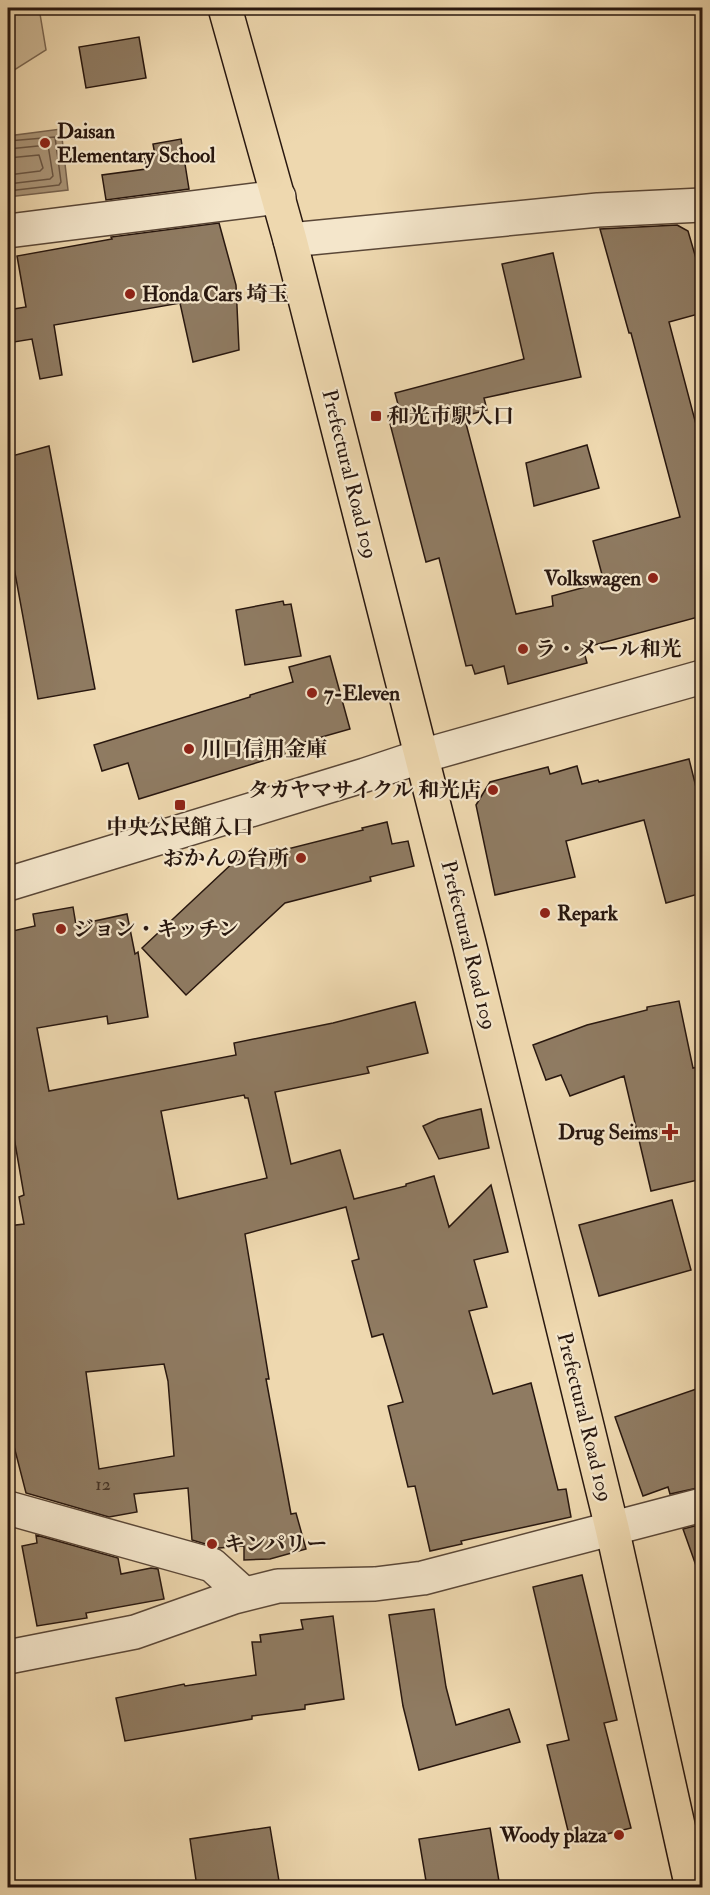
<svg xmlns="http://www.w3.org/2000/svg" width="710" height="1895" font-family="'IM FELL Double Pica','Noto Serif JP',serif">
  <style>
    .green { fill: #ccb794; stroke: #7a6752; stroke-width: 1.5 }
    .water { fill: #ab9679; stroke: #77634f; stroke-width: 1.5 }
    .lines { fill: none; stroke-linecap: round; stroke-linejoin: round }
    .shore { stroke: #6a5644; stroke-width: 1.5 }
    .building { fill: #8f7b62; stroke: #28170f; stroke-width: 1.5; fill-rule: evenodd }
    .minor-casing { stroke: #5a4737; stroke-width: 36 }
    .major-casing { stroke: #28170f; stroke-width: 36 }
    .minor { stroke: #f4e6cb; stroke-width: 33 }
    .major { stroke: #eed8af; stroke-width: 33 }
    .poi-dot { fill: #8f2418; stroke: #f4e6cb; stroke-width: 2 }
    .labels { text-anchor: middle; stroke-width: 4.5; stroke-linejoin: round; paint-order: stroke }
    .number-label { font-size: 18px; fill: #423024 }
    .poi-label { font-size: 21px; font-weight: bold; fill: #28170f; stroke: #f4e6cb; text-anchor: start }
    .street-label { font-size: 21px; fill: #28170f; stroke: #f4e6cb }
  </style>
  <rect width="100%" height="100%" fill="#eed8af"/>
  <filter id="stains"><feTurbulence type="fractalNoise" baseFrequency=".00333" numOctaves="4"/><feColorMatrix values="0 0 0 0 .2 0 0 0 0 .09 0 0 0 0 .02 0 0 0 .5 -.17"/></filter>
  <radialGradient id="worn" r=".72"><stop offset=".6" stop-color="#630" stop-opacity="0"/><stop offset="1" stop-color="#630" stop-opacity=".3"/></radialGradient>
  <!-- green -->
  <path class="green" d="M8,8H39L46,50L8,74Z"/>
  <!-- water -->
  <path class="water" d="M61,129L68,190L8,197V136Z"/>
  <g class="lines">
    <!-- shore -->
    <path class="shore" d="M8,141L55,137L61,182L59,185L8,191
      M8,149L48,145L53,176L50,179L8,184
      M8,158L39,155L43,168L40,171L8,175"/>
  </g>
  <!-- building -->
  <path class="building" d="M139,37L146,78L86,88L79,47Z
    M181,139L189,189L106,200L102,175L146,169L144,156L155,155L153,144Z
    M219,223L236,285L239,350L193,362L180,303L54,325L62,375L40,379L32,339L14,342L8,313V310L26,307L17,256L112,239L111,237Z
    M677,225L688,231L702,279V313L669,322L702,447V616L583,648L587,663L508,684L504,666L475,674L472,665L466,666L439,558L426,562L388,416L400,412L395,393L524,359L502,264L553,253L581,377L484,398L487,410L464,416L516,614L553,606L552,596L604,582L593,541L680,517L631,333H629L600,229Z
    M587,445L599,488L534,506L526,463Z
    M49,446L95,689L38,699L8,535V457Z
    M283,601L284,605L291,604L301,656L245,665L236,610Z
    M330,656L350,729L283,748L285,754L139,799L128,763L102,771L94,745L250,697V695L293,682L289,667Z
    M689,759L702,811V893L666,903L644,820L566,841L575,877L495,895L476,805L490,782L548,767L550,774L577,766L582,784L598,780L599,782Z
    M387,822L392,844L408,841L414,866L370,877L371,881L285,903L186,995L142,948L238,858L240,860L253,848L260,856L363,830L362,828Z
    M73,907L76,925L127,914L135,954L138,952L148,1017L108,1024L107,1016L37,1028L49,1091L236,1055L234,1043L333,1023L415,1002L428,1053L367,1067L369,1073L275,1092L291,1164L340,1150L354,1199L406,1186V1184L434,1176L449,1227L491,1185L508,1252L474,1260L487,1307L469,1311L493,1394L531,1383L558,1490L566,1489L571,1517L461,1541L462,1544L430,1551L415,1486L408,1487L388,1406L403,1402L383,1334L372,1337L352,1261L359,1259L346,1207L245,1234L269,1379H266L291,1514L296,1513L306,1549L270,1559L244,1560V1546L219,1548L192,1540L188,1488L134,1494L137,1512L109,1517L26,1493L8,1423V1226L24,1224L19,1197L24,1195L11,1120L8,1121V932L35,926L33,914ZM244,1095L245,1098H248L267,1178L178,1199L161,1111ZM164,1364L168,1381L174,1456L99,1469L86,1372Z
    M679,1001L693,1068L702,1066V1179L651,1191L624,1076L570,1096L561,1075L546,1080L533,1045L587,1025L647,1010V1007Z
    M481,1109L489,1148L439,1159L423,1126L438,1119Z
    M672,1200L691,1270L599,1296L579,1225Z
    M702,1387V1487L670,1494L668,1487L643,1496L615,1417Z
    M702,1524V1574H699L683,1529Z
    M36,1535L118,1558L121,1574L151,1568L158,1569L164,1599L86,1613L87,1618L37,1626L22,1546L37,1543Z
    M582,1575L617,1720L604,1723L631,1828L571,1843L547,1745L569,1740L533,1587Z
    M434,1609L446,1687L456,1725L509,1709L520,1742L419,1770L403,1706L389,1615Z
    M333,1616L344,1699L305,1705V1709L252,1716V1719L125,1741L116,1698L184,1684L185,1686L256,1675L252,1642H261L260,1635L303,1629L301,1620Z
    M270,1827L280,1887H197L190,1839Z
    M490,1828L500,1887H427L419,1839Z"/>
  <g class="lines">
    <defs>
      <path id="minor" d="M8,231L279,197
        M290,240L598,210L702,205
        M8,884L365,775L422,756L702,677
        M8,1508L212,1565L244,1594
        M8,1657L135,1632L234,1597L278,1586L375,1584L423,1578L702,1505"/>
      <path id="major" d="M225,8L290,240L469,943L612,1528L692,1888"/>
    </defs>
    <!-- minor casing -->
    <use href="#minor" class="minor-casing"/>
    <!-- major casing -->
    <use href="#major" class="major-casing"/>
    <!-- minor -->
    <use href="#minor" class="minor"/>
    <!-- major -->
    <use href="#major" class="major"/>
  </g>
  <!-- markers -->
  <g class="poi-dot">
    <circle cx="45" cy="143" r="6"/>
    <circle cx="130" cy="294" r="6"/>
    <rect x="370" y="410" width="12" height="12" rx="3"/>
    <circle cx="653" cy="578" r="6"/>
    <circle cx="523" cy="649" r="6"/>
    <circle cx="312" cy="693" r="6"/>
    <circle cx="189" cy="749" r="6"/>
    <circle cx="493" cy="790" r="6"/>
    <rect x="174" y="799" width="12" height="12" rx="3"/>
    <circle cx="301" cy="858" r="6"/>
    <circle cx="545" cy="913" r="6"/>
    <circle cx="61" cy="929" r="6"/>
    <path d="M667 1123h6v6h6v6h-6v6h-6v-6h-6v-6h6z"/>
    <circle cx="212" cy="1544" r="6"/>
    <circle cx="619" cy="1835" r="6"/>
  </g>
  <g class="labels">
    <!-- number labels -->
    <g class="number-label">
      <text x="103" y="1490">12</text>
    </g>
    <!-- poi labels -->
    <g class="poi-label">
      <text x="57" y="138">Daisan<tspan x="57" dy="24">Elementary School</tspan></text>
      <text x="142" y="301">Honda Cars 埼玉</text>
      <text x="388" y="423">和光市駅入口</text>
      <text x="641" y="585" text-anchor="end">Volkswagen</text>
      <text x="535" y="656">ラ・メール和光</text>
      <text x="324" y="700">7-Eleven</text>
      <text x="201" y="756">川口信用金庫</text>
      <text x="481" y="797" text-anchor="end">タカヤマサイクル 和光店</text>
      <text x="180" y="834" text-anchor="middle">中央公民館入口</text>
      <text x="289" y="865" text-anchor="end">おかんの台所</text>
      <text x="557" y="920">Repark</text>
      <text x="73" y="936">ジョン・キッチン</text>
      <text x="658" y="1139" text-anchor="end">Drug Seims</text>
      <text x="224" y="1551">キンパリー</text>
      <text x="607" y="1842" text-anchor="end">Woody plaza</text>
    </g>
    <!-- street labels -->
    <g class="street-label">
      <text transform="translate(350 474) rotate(76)" y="7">Prefectural Road 109</text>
      <text transform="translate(469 945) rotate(76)" y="7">Prefectural Road 109</text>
      <text transform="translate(585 1417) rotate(76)" y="7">Prefectural Road 109</text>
    </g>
  </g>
  <!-- margin -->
  <rect width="710" height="1895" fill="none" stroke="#eed8af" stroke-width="30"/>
  <rect x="9" y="9" width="692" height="1877" fill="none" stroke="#28170f" stroke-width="3"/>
  <rect x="15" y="15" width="680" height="1865" fill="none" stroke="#28170f" stroke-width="1.5"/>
  <rect width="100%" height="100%" filter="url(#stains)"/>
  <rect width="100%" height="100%" fill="url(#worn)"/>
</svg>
